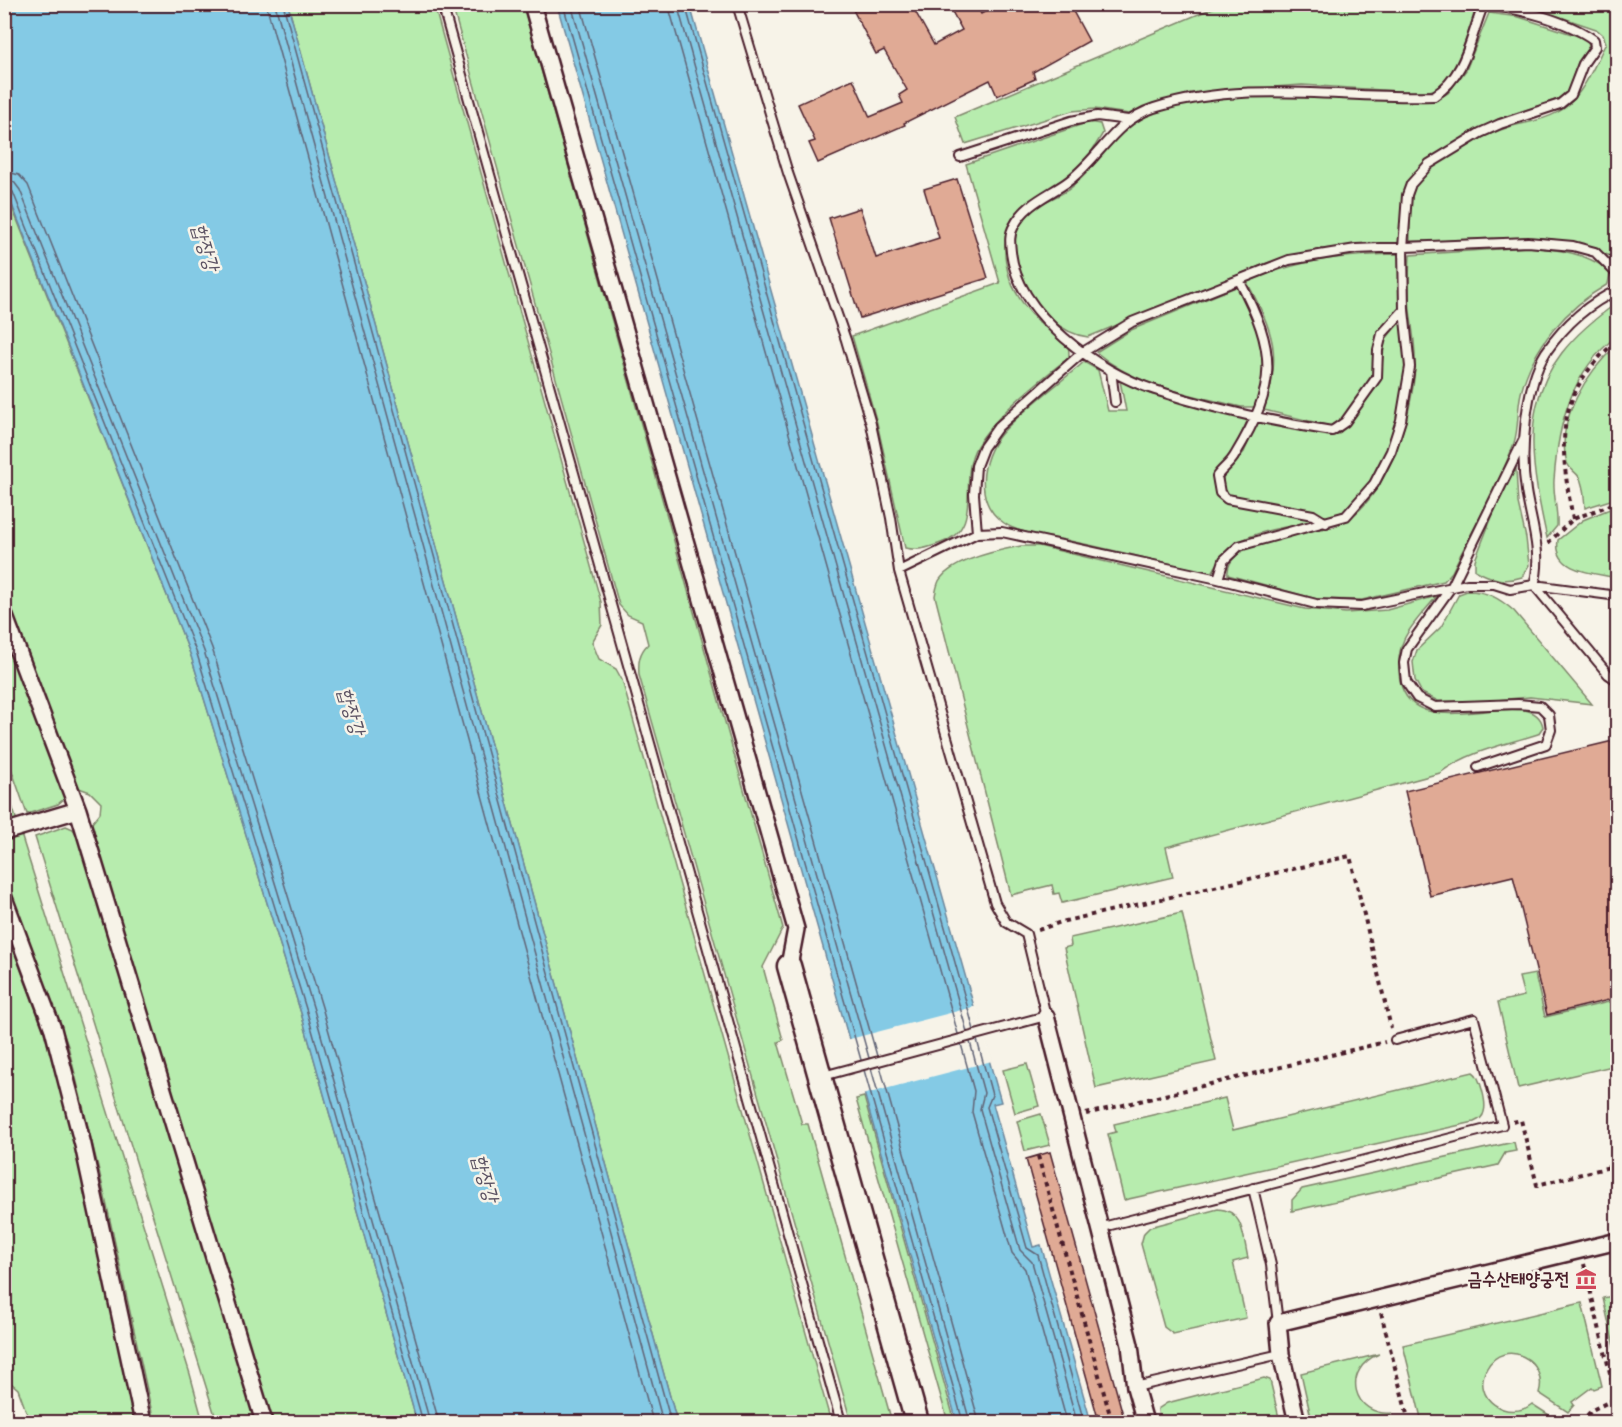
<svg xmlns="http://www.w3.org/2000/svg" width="1622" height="1427" font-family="'Comic Neue','Poor Story',sans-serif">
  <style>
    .green { fill: #b7ecae; stroke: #80866c; stroke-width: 1.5 }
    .water { fill: #84cae5; stroke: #6d869b; stroke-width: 1.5 }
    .pier { fill: #f7f3e8 }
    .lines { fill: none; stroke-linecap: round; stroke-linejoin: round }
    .shore { stroke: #616375; stroke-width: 1.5 }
    .building { fill: #e0aa95; stroke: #4a1f2b; stroke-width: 1.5 }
    .lane-casing { stroke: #4a1f2b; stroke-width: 12 }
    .street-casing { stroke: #4a1f2b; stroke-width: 20 }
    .secondary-casing { stroke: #4a1f2b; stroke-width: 27 }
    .path { stroke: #4a1f2b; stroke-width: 4; stroke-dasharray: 4.5 4.5; stroke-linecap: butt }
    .lane { stroke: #f7f3e8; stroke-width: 8 }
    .street { stroke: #f7f3e8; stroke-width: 15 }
    .secondary { stroke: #f7f3e8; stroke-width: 22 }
    .labels { text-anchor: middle; stroke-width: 5; stroke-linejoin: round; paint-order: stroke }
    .poi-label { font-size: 18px; font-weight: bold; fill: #4a1f2b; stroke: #f7f3e8; text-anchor: end }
    .water-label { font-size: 20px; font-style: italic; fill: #5b5263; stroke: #f7f3e8 }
  </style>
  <rect width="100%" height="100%" fill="#f7f3e8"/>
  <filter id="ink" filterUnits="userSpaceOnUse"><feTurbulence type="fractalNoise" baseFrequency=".0167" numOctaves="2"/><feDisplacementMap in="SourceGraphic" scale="12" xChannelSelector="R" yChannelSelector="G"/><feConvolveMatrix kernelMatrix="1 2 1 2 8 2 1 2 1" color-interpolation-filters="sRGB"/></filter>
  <g filter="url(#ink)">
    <!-- green -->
    <path class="green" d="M1473,4L1476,7C1470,28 1455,82 1433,90C1428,92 1420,91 1414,92L1302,85L1190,93L1129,114L1095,109L1072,111L965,144L955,117L1220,5Z
      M288,5H434L601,602L602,625L592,642L599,659L616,669L622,680L831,1422H677Z
      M452,5H523L783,928L763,967L783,1040L778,1042L802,1124H808L892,1422H851L639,675C638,662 639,653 648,644L642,621L628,615L619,605Z
      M1525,5H1617V260C1552,222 1482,244 1410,241C1410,225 1408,202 1415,187C1428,162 1486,134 1512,126C1530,122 1553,118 1567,106C1585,90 1595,64 1606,43L1603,35L1596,29Z
      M1489,13L1519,17L1581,37L1588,41L1589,47L1578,62L1568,91L1558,99L1498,119L1447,148L1414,172L1403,194L1399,243L1322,249L1267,263L1088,337C1061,334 1036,309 1024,285C1015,265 1009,234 1025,216C1036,203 1055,199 1068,190C1093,172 1106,143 1131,125C1195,78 1357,102 1436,100L1448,93L1466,70Z
      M1089,122L1100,124L1103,133C1095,146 1087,160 1077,171C1066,182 1050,186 1038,195C1007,215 998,243 1010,279C1016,296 1030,315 1045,327C1051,331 1058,335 1064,340C1069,345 1069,350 1069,357C1040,381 996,414 977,446C957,478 985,527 941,543C927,548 919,551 905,548L877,423L852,336L1000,283L966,164Z
      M4,187L191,656L301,1013L417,1422H271L97,845L92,823L100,813L101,803L90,792L76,787L5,600Z
      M1528,247C1557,250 1582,251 1607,269L1610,274L1608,284C1566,308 1533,346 1521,393C1517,409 1519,428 1514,443C1498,488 1472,530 1452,572L1444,581L1362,600L1317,599L1228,575C1224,539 1308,532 1334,527C1386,506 1413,416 1415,365C1416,346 1412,329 1410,310C1408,292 1409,273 1410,255Z
      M1399,254V309L1379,333L1374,374L1343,418L1330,426L1264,410C1283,355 1273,331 1247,282C1296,260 1345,255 1399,254Z
      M1238,286C1257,324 1276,365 1255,407H1241C1191,394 1136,387 1096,352L1131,330Z
      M1617,303V336C1571,371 1558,424 1554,480C1553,495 1558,510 1557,526L1547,538C1523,432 1520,370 1617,303Z
      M1402,319C1404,334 1407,350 1407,365C1408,411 1375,499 1332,518L1228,495L1223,490V476L1244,452L1256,425L1261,420L1317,433L1339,434L1376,388L1381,372L1385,340Z
      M1617,345V498L1585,508C1584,499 1584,484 1579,477C1575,471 1570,470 1567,463C1554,421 1588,371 1617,345Z
      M1084,362L1098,370L1108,411H1126L1120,381L1150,394L1245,417L1248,419C1243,431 1237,443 1231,454C1220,471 1201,483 1225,501L1310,518L1312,521C1304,525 1294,526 1285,527C1249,534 1230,540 1212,573C1165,563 1118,551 1070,541C1052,537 1019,534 1004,523C974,503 980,459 1001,434C1021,411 1060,383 1084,362Z
      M1516,469L1518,503L1526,538L1529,565L1522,577C1504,583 1491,579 1475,570V560L1499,499Z
      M1617,506V578C1594,573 1553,572 1558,540L1583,520Z
      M1021,546H1039L1305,609L1346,613L1387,610L1437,596C1413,625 1393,640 1400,680C1413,751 1535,679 1543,727L1538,734C1504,745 1469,751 1440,773L1166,847L1173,877L1062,903L1059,893L1054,894L1052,885L1011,895L935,596C936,591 937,582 941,578C956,559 999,550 1021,546Z
      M1467,591C1487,591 1499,598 1514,611L1592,704L1530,697L1474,702L1438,701L1422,693L1415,680L1413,662L1417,650L1441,627L1459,594Z
      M4,630L65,798L58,804L27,814L5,751Z
      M4,780L190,1374L203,1422H154L101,1179L68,1046L5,877Z
      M66,826L73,829L79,838L259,1422H217L35,837Z
      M1182,913L1216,1061L1096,1088L1064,948L1071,946L1070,938Z
      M5,927L44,1032L75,1144L134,1422H30L18,1389L5,1378Z
      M1535,974L1545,1017L1617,1000V1065L1518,1088L1498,1002L1524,996L1519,977Z
      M1027,1064L1039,1106L1015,1113L1003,1070Z
      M1473,1072C1480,1076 1487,1103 1484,1112C1483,1118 1478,1120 1474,1122L1124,1200L1108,1134L1116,1132L1114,1124L1225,1098L1233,1130Z
      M864,1097L955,1422H948L856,1099Z
      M1041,1114L1050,1145L1025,1151L1017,1121Z
      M1514,1142L1516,1151L1505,1153L1498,1165L1292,1211V1200L1302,1189Z
      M1218,1209C1244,1210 1243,1237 1248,1258L1233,1262L1246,1318L1173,1334L1164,1327L1141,1244L1144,1233L1150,1227Z
      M1617,1295H1618L1617,1360L1603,1298Z
      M1582,1303L1602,1386L1594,1389L1592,1387L1572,1402L1574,1405L1568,1412L1539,1393C1549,1360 1504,1337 1487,1368C1470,1398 1508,1423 1532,1404L1560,1422H1422L1403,1345Z
      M1379,1354C1341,1369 1352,1417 1393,1413L1377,1422H1312L1301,1373Z
      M1264,1378L1270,1380L1280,1422H1159L1158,1409L1167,1403Z"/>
    <!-- water -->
    <path class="water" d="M5,4L288,5L677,1422H417L301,1013L191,656L5,187Z
      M557,5H690L1001,1102L993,1104L1033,1247L1041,1245L1091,1422H957Z"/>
    <!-- pier -->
    <path class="pier" d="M977,1006L992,1061L862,1095L846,1040Z"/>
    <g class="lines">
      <!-- shore -->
      <path class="shore" d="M266,4L653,1422
        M275,4L663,1422
        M283,4L671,1422
        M563,4L861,1060
        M571,4L869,1058
        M580,4L877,1056
        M668,4L958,1034
        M677,4L967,1032
        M685,4L974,1030
        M4,171L19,175L28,185L212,648L322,1007L439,1422
        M4,180L14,182L20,190L204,651L314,1010L430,1422
        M4,188L13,192L197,654L307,1012L423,1422
        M977,1040L992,1095L987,1107L1027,1248L1038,1255L1084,1422
        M970,1042L984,1093L980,1109L1020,1250L1032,1262L1077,1422
        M961,1044L974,1091L972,1112L1012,1253L1025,1269L1067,1422
        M880,1066L979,1422
        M871,1068L970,1422
        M864,1070L963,1422"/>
    </g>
    <!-- building -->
    <path class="building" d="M850,4H911L934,45L962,30L948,4H976L981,14L999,4H1069L1089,41L1033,72L1035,79L997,96L990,80L904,123L905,125L818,163L809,143L815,141L798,104L853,79L870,117L903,103L899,95L907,90L884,50L876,54Z
      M957,179L988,278L860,318L829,218L860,208L876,258L939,238L924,189Z
      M1617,740V998L1547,1015L1513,876L1430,896L1405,791Z
      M1050,1152L1125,1422H1099L1026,1159Z"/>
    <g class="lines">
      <defs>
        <path id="lane" d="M442,4L841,1422
          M737,4L788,173L846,340L871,424L891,518L899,571
          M960,157L1071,121L1097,116L1128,120
          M1239,280C1277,352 1278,384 1235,455C1231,463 1223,468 1217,476L1220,493L1227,499L1313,515L1326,523
          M1111,371L1115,402
          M977,533L974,494L976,466L983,448L998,427L1083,352L1132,322L1289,260L1356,249L1528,242L1573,246L1595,252L1618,275
          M1218,579L1224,560L1239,546L1346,516L1374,484L1391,451L1401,420L1410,367L1404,310L1403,248L1407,195L1411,184L1429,164L1480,133L1500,124L1560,104L1571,95L1583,64L1595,47L1594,40C1568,21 1515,6 1483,6C1470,38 1466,76 1434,96C1339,99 1248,79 1154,108C1113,121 1099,160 1066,183C1047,196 1025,204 1014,226C1009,234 1010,243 1011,252C1018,315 1098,372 1155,390C1210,408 1274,422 1332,431L1345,422L1377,377L1378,350L1382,334L1404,310
          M1534,585L1608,674L1618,681
          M1534,585L1618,596
          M1478,767L1546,744L1551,730L1549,715L1540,706L1518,704L1435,707L1417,698L1406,682L1404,663L1407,649L1452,586L1524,439
          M823,1076L1046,1016L1026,934L1006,922L995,903L899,571L977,533L1002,532L1218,579L1316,604L1362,606L1467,584H1494L1510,589L1534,585C1543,553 1531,523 1526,491C1520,453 1525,385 1546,352C1564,326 1589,303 1618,290
          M1253,1188L1271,1265L1278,1323
          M1099,1228L1502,1125L1474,1019L1395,1040
          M1135,1387L1281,1354"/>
        <path id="street" d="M532,4L796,929L789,966
          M4,614L78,810L264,1422
          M4,832L78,810
          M4,898L53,1029L83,1145L143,1422
          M1046,1016L1130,1345L1135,1387L1145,1422
          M1297,1422L1281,1354L1278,1323L1618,1241"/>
        <path id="secondary" d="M789,966L917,1422"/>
      </defs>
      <!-- lane casing -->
      <use href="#lane" class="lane-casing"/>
      <!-- street casing -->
      <use href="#street" class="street-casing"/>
      <!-- secondary casing -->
      <use href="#secondary" class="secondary-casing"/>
      <!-- path -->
      <path class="path" d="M1573,519C1559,444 1553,394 1618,340
        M1548,543L1573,519L1618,502
        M1038,930L1061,922L1350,856L1391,1028
        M1086,1114L1385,1042
        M1513,1122L1521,1120L1537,1185L1618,1165
        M1038,1156L1112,1422
        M1584,1264L1616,1398
        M1381,1313L1409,1422
        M1581,1422L1592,1410L1617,1398"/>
      <!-- lane -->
      <use href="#lane" class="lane"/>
      <!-- street -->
      <use href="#street" class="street"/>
      <!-- secondary -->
      <use href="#secondary" class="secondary"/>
    </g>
  </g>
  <!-- icons -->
  <defs>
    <symbol id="museum-bare" viewBox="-9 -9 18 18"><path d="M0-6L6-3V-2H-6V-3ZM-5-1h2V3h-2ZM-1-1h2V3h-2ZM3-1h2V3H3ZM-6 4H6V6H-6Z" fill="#d1495b" stroke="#f7f3e8" stroke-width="2.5" paint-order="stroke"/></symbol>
  </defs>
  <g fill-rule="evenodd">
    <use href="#museum-bare" x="1571" y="1264" width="30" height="30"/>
  </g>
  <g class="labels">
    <!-- poi labels -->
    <g class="poi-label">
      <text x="1569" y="1285">금수산태양궁전</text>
    </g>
    <!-- water labels -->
    <g class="water-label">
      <text transform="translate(206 247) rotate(73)" y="7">합장강</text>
      <text transform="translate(352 711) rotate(73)" y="7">합장강</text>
      <text transform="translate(486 1178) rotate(74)" y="7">합장강</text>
    </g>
  </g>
  <!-- margin -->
  <rect width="1622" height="1427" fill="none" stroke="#f7f3e8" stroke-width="24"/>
  <rect x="12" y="12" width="1598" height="1403" fill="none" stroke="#4a1f2b" stroke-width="2" filter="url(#ink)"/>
</svg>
